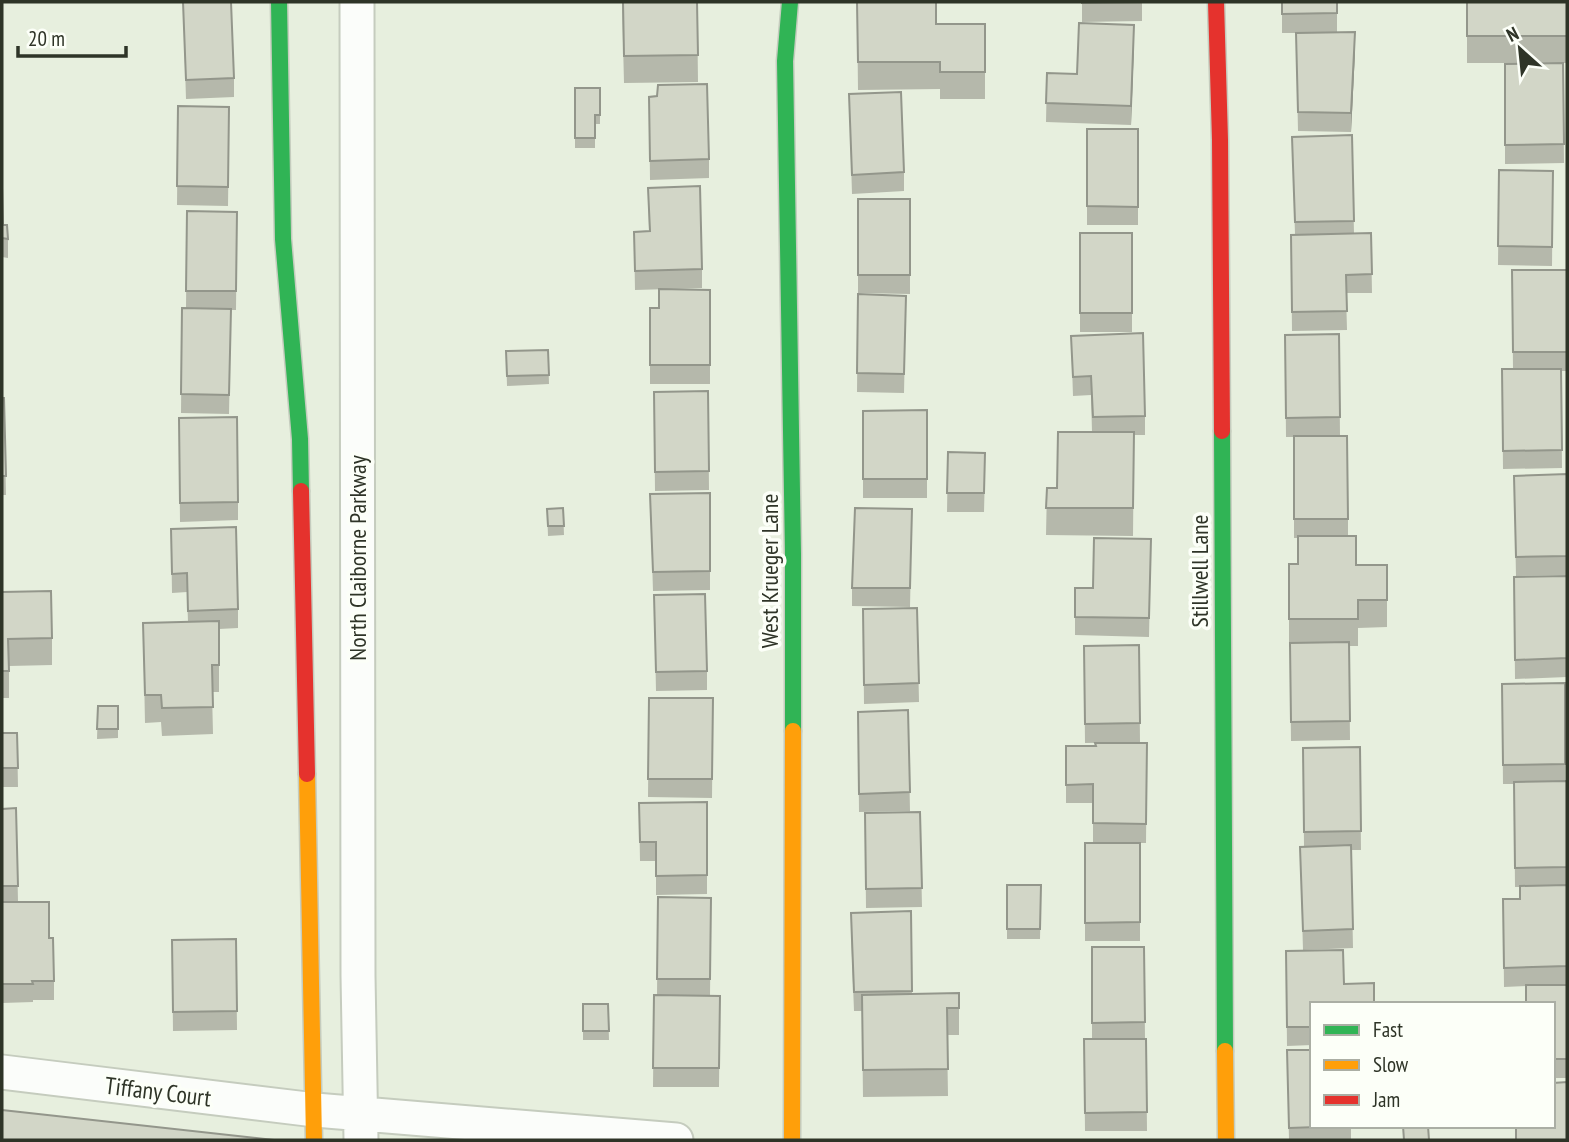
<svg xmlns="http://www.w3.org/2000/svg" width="1569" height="1142" font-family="'PT Sans Narrow',sans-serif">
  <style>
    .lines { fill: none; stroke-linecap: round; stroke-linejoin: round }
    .street-casing { stroke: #c5ccbe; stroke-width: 37 }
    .fast-casing { stroke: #c5ccbe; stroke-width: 19 }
    .slow-casing { stroke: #c5ccbe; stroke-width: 19 }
    .jam-casing { stroke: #c5ccbe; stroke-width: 19 }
    .street { stroke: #fbfdfa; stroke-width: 33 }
    .fast { stroke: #30b455; stroke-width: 16 }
    .slow { stroke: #ff9f0a; stroke-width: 16 }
    .jam { stroke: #e5322d; stroke-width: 16 }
    .wall { fill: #b5b8ab }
    .shaded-wall { fill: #93968b }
    .building { fill: #d2d6c7; stroke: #93968b; stroke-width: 2 }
    .labels { text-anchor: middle; stroke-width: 7; stroke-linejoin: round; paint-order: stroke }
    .street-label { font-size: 24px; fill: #2e3427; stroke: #fcfff8 }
  </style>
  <rect width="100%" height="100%" fill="#e7efde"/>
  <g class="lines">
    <defs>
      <path id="street" d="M357,2L358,976L361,1140
        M2,1072L315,1110L676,1140"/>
      <path id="fast" d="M279,2L283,239L300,439L301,491
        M790,2L785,61L793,554V731
        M1222,431L1225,1051"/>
      <path id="slow" d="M307,774L314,1140
        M1225,1051L1226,1140
        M792,1140L793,731"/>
      <path id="jam" d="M1216,2L1220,140L1222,431
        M301,491L307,774"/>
    </defs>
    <!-- street casing -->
    <use href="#street" class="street-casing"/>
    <!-- fast casing -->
    <use href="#fast" class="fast-casing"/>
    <!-- slow casing -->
    <use href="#slow" class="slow-casing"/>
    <!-- jam casing -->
    <use href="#jam" class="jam-casing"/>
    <!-- street -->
    <use href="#street" class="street"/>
    <!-- fast -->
    <use href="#fast" class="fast"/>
    <!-- slow -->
    <use href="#slow" class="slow"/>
    <!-- jam -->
    <use href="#jam" class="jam"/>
  </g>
  <!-- wall -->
  <path class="wall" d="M183,2L234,78V97L186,99Z
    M622,2H697L698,82L624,83Z
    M857,2L936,24H985V99H940V89L858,90Z
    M1082,2H1142V21L1082,22Z
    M1282,2H1337V32L1355,51L1351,132L1298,131L1296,33H1282Z
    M1467,2H1567V63H1563L1564,163L1505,164V64L1558,63H1467Z
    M2,43L3,69V88H2Z
    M1134,44L1131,125L1046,122L1047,73L1077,74Z
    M575,88H600V124H595V148H575Z
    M849,94L904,172V191L852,194Z
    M657,96L709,159V178L650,180L649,97Z
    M178,106L229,126L228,206L177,205Z
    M1087,129H1138V225H1087Z
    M1352,135L1354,234L1371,233L1372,293H1346L1347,330L1292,331L1291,235L1295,234L1292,137Z
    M1499,170L1553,171L1552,266L1498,265Z
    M2,188L3,225L8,239V258L2,257V287Z
    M648,188L702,269V288L635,290L634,232L649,231Z
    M858,199H910V294L858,293Z
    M187,211L237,212L236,310H231L229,414L181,413L182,308H186Z
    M1080,233H1132V332H1080Z
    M1512,270H1567V371H1561L1562,468L1503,469L1502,369H1513Z
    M710,290V384H650V308H659Z
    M858,294L906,296L904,393L857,392Z
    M1339,334L1340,436L1348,519V536L1356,565H1387V627L1358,628V646H1349L1350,740L1291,741L1290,647H1289V564H1298V538H1294V437H1286L1285,335Z
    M1071,336L1145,416V435H1134L1133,536L1046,535L1047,488H1057L1092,432L1091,395L1073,396Z
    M548,350L549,384L507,386L506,351Z
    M708,391L709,490L655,491L654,392Z
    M2,398H4L6,495H2Z
    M927,410V498H863V411Z
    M179,418L238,502V520L180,522Z
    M948,452L985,471L984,512H947Z
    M1567,474V575L1516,576L1514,476Z
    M710,493V590L653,591L650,494Z
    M563,508L564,535L548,536L547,509Z
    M912,509L910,607L852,606V588Z
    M171,529L238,609V628L219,629V692H212L213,734L162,736L161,722L145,723L143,623L188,622L187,592L172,593Z
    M1151,539L1149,637L1075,635V617L1093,588Z
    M1567,576V677L1515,679L1514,577Z
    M2,592L52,638V665L9,666V698H2Z
    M654,595L707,671V690L656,691Z
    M917,608L919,702L864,704L863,609Z
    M1139,645L1140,742L1085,743L1084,646Z
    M1565,683V781H1567V1078H1553V1004L1526,986L1504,987L1503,899H1520V887H1515L1514,784H1503L1502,684Z
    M649,698H713L712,798L648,797Z
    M98,706H118V738L97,739Z
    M908,710L910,811L859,812L858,712Z
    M2,733H17L18,787H2Z
    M1147,743L1146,843H1140V941H1085V843L1093,842V803H1066V746H1095Z
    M1360,747L1361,850H1351L1353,948L1303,950L1300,847L1304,846L1303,748Z
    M707,802V894L656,895V861H640L639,803Z
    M16,808L18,902L49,938L54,981V1000H33V1002L2,1003V809Z
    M920,812L922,907L866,908L865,813Z
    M1007,885H1041L1040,939H1007Z
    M658,897L711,898L710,996H720L719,1087H653L654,995H657Z
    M911,911L912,994L959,993V1035H947L948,1096L863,1097L862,1011H854L851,932Z
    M236,939L237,1030L173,1031L172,940Z
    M1092,947H1144L1145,1039H1146L1147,1131H1085L1084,1039H1092Z
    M1286,951L1344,984L1312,1004V1045L1287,1046Z
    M583,1004H608L609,1040H583Z
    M1287,1050L1351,1126V1140H1289Z"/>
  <!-- shaded-wall -->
  <path class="shaded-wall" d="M1134,25V44L1131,125V106Z
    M1355,32V51L1351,132V113Z"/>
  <!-- building -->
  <path class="building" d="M183,2H231L234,78L186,80Z
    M623,2H697L698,55L624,56Z
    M857,2H936V24H985V72H940V62H858Z
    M1082,2H1142L1082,3Z
    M1282,2H1337V13L1282,14Z
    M1467,2H1567V36H1467Z
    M1079,23L1134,25L1131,106L1046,103L1047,73L1077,74Z
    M1355,32L1351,113L1298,112L1296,33Z
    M1563,63L1564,144L1505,145V64Z
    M707,84L709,159L650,161L649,97L657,96L658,85Z
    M575,88H600V115H595V138H575Z
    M901,92L904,172L852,175L849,94Z
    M178,106L229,107L228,187L177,186Z
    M1087,129H1138V207L1087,206Z
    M1352,135L1354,221L1295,222L1292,137Z
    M1499,170L1553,171L1552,247L1498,246Z
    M700,186L702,269L635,271L634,232L650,231L648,188Z
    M2,188L3,225H7L8,239L2,238Z
    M858,199H910V275H858Z
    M187,211L237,212L236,291H186Z
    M1080,233H1132V313H1080Z
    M1371,233L1372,274L1346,275L1347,311L1292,312L1291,235Z
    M1512,270H1567V352H1513Z
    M659,289L710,290V365H650V308H659Z
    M858,294L906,296L904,374L857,373Z
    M182,308L231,309L229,395L181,394Z
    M1143,333L1145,416L1093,417L1091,376L1073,377L1071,336Z
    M1339,334L1340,417L1286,418L1285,335Z
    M548,350L549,375L507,376L506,351Z
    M1502,369H1561L1562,450L1503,451Z
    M708,391L709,471L655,472L654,392Z
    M2,398H4L6,476H2Z
    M927,410V479H863V411Z
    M237,417L238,502L180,503L179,418Z
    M1058,432H1134L1133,508H1046L1047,488H1057Z
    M1294,436H1347L1348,519H1294Z
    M948,452L985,453L984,493H947Z
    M1567,474V556L1516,557L1514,476Z
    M710,493V571L653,572L650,494Z
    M563,508L564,526H548L547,509Z
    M855,508L912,509L910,588H852Z
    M236,527L238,609L188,611L187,573L172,574L171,529Z
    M1298,536H1356V565H1387V600H1358V619H1289V564H1298Z
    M1094,538L1151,539L1149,618L1075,617V588H1093Z
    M1567,576V658L1515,660L1514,577Z
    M51,591L52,638L8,639L9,671H2V592Z
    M705,594L707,671L656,672L654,595Z
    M917,608L919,683L864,685L863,609Z
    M219,621V665H212L213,707L162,708L161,695H145L143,623Z
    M1349,642L1350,721L1291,722L1290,643Z
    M1139,645L1140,723L1085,724L1084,646Z
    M1565,683V764L1503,765L1502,684Z
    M649,698H713L712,779H648Z
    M98,706H118V729H97Z
    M908,710L910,792L859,794L858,712Z
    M2,733H17L18,768H2Z
    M1095,743H1147L1146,824L1093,823V784L1066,785V746H1096Z
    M1360,747L1361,831L1304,832L1303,748Z
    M1567,781V867L1515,868L1514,782Z
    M707,802V875L656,876V842H640L639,803Z
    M16,808L18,886H2V809Z
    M920,812L922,888L866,889L865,813Z
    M1085,843H1140V922L1085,923Z
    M1351,845L1353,929L1303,931L1300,847Z
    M1007,885H1041L1040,929H1007Z
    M1567,885V966L1504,968L1503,899H1520V886Z
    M658,897L711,898L710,979H657Z
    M2,902H49V938H53L54,981H32L33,984H2Z
    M911,911L912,991L854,992L851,913Z
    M236,939L237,1011L173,1012L172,940Z
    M1092,947H1144L1145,1022L1092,1023Z
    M1343,950L1344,984L1374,983V1004H1312V1027H1287L1286,951Z
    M1526,985H1567V1059H1553V1004H1526Z
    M959,993V1008H947L948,1069L863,1070L862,995Z
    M654,995L720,996L719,1068H653Z
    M583,1004H608L609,1031H583Z
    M1084,1039H1146L1147,1112L1085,1113Z
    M1287,1050H1312V1126H1346L1289,1128Z
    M1567,1082V1140H1516V1126H1553V1083Z
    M2,1110L274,1140H2Z
    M1403,1126H1428L1429,1140H1404Z"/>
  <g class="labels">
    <!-- street labels -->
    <g class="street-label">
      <text transform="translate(358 558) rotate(-90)" y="8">North Claiborne Parkway</text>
      <text transform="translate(770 571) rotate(-90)" y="8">West Krueger Lane</text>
      <text transform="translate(1200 571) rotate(-90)" y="8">Stillwell Lane</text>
      <text transform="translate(158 1092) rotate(7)" y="8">Tiffany Court</text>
    </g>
  </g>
  <!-- border -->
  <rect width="1569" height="1142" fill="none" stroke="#2e3427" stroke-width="7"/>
  <!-- legend -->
  <rect x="1310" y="1002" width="245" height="126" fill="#fcfff8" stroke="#aaaea4" stroke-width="2"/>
  <rect x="1324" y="1025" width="35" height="10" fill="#30b455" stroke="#aaaea4" stroke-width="2"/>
  <text x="1373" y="1037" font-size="21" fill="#2e3427">Fast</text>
  <rect x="1324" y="1060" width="35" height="10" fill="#ff9f0a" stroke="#aaaea4" stroke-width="2"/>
  <text x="1373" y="1072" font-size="21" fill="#2e3427">Slow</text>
  <rect x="1324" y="1095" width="35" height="10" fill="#e5322d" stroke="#aaaea4" stroke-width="2"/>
  <text x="1373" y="1107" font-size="21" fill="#2e3427">Jam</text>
  <!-- north arrow -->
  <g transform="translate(1520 49) rotate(333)" stroke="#fcfff8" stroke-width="5" paint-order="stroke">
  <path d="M0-5L12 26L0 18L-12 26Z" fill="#2e3427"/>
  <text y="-10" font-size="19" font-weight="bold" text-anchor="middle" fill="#2e3427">N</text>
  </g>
  <!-- scale -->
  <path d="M18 46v10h108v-10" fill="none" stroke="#2e3427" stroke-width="3.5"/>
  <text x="28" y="46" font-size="21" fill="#2e3427" stroke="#fcfff8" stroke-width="5" paint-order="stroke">20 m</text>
</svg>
